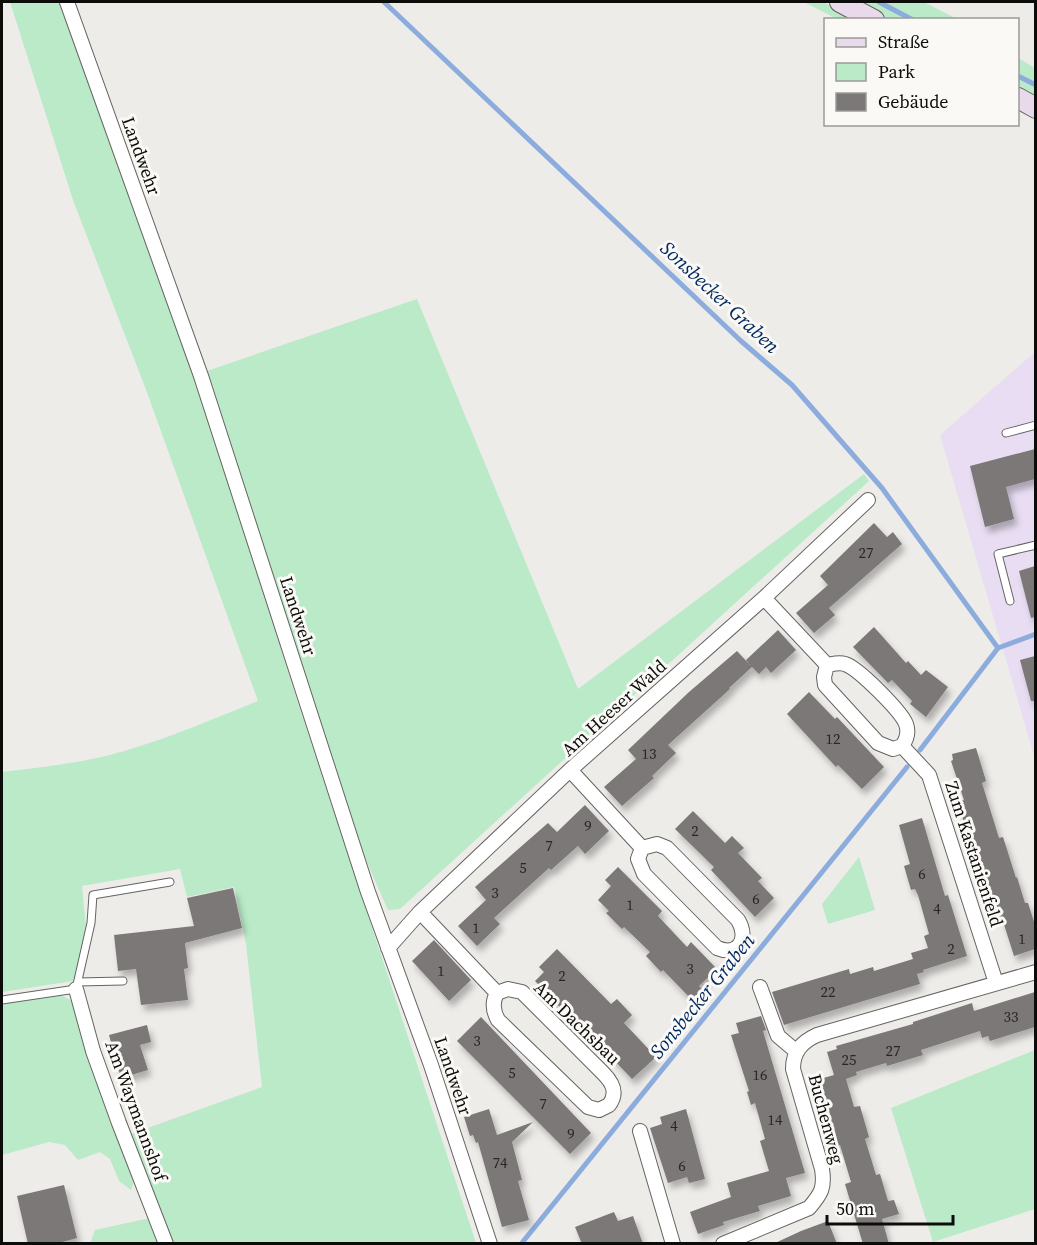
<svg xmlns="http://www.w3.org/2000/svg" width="1037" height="1245" font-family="'Source Serif 4',serif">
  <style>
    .commercial { fill: #e8ddf2 }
    .green { fill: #baeac8 }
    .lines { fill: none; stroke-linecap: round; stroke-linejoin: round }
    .stream { stroke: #8cacdd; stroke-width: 5 }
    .building { fill: #7b7877; filter: url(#shadow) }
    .lane-casing { stroke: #656461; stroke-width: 9 }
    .street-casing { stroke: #656461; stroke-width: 16 }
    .secondary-casing { stroke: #656461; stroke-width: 22 }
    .lane { stroke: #fff; stroke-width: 7 }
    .street { stroke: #fff; stroke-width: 14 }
    .secondary { stroke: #e8daea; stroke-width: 20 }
    .labels { text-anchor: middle; stroke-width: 6; stroke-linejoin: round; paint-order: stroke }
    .number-label { font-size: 15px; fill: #282726 }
    .street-label { font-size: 18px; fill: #0c0c0b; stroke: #faf9f6 }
    .water-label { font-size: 20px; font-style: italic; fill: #012962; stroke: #faf9f6 }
  </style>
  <defs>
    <filter id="shadow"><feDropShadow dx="3.5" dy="6" stdDeviation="3" flood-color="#0004"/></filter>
  </defs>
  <rect width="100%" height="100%" fill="#edece9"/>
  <!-- commercial -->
  <path class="commercial" d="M1035,352V759L940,435Z"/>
  <!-- green -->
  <path class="green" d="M10,2H63L198,381L293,688L476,1243H170L128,1135L262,1087L246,944L234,887L187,897L180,869L82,886L86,926L77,970L73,981L2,992V772C37,768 71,764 106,756C158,743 208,721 258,701L148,395L73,200Z
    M804,2H823L857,19H837Z
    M854,2H924L957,19H888Z
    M1018,58L1035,68V97L1018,87Z
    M417,299L578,689L864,474L869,481L400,909L388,910L358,842L204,372Z
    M859,857L875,910L828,924L822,904Z
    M61,995L74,1002L135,1179L131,1190L119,1181L110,1159L100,1152L78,1160L65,1145L49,1142L2,1155V1004Z
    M1035,1050V1209L933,1242L891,1108Z
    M150,1218L159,1244H90L95,1230Z"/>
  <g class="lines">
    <!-- stream -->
    <path class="stream" d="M384,2L741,341L792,385L882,488L998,648L920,750
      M879,2L913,20
      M1018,76L1036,85
      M998,648L1036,634
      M521,1244L907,767"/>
  </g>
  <!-- building -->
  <path class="building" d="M1035,449V479L1006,487L1014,519L985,527L970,466Z
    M874,523L887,537L893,532L902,544L829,608L835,615L814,633L796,613L828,585L820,576Z
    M1035,566V617L1031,618L1019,571Z
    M874,627L906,663L908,661L921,675L926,670L948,687L926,717L910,704L912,701L892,680L888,683L853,647Z
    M778,630L796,650L771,673L766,667L759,674L752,667L729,688L730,689L668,745L676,753L652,776L654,778L622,806L604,787L636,759L628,750L689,692L737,651L750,665L746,660Z
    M1035,656V701H1031L1020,660Z
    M809,692L835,719L837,717L884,767L862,789L838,765L836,767L787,714Z
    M976,748L986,781L982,783L999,838L1003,837L1016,878L1017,877L1025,903H1028L1035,925V949L1014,956L1000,912L991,915L958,802L964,800L951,761L953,760L952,754Z
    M585,805L609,831L585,854L578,846L551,870L549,868L494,918L500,924L477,946L458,926L486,900L475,887L548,823L557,832Z
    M693,811L725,843L732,836L744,848L738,853L762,878L758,881L774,898L755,917L711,870L714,867L675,829Z
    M922,818L945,896L948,895L967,956L923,970L924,972L917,974L920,984L784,1025L772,992L849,969L850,974L873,967L874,971L913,959L911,953L928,948L924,936L929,934L918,895L915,889L911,890L904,866L910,864L899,825Z
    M618,867L662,911L658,916L687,947L691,942L717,969L699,986L704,992L694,1002L663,970L661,972L646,956L650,952L624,927L622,929L606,913L609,911L598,900L611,886L605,880Z
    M233,888L242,928L185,943L188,968L184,969L188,1000L141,1005L136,969L118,971L114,935L194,926L187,898Z
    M434,940L471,980L449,1001L412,961Z
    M557,949L611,1004L617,999L632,1015L624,1023L656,1057L632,1079L593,1038L590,1041L579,1030L581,1029L535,981L544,972L539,967Z
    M1035,992V1027L990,1041L988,1036L982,1038L980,1031L921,1050L923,1055L887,1066L886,1063L856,1072L857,1075L846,1079L854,1107L860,1106L869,1137L865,1139L876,1175L880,1174L888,1201L894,1200L899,1214L882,1219L889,1244H863L845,1184L851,1182L840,1145L836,1146L826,1116L830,1114L820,1079L834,1075L827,1052L837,1049L836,1046L913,1024V1022L972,1003L974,1011Z
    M761,1016L766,1030L763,1031L805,1173L786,1178L791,1196L758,1206L760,1211L723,1222L724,1225L698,1234L690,1212L731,1197L727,1183L769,1171L760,1141L765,1139L755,1103L751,1105L747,1092L749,1091L731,1035L739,1033L736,1023Z
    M481,1017L591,1133L570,1154L457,1041Z
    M147,1025L151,1042L140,1045L148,1070L121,1078L109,1035Z
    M489,1109L497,1135L533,1122L512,1142L522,1180L518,1181L529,1220L502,1227L478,1142L476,1143L473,1135L470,1136L464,1117Z
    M686,1109L705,1179L689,1183L687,1177L668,1183L650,1128L662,1124L660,1117Z
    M64,1185L77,1238L55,1244H28L17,1196Z
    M614,1212L618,1221L633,1216L643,1244H582L575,1227Z
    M828,1221L837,1244H773L801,1231Z"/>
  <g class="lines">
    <defs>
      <path id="lane" d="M1006,433L1036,425
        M1010,601L998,554L1036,545
        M78,982L123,981
        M2,1000L76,989L91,923L93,895L170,882"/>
      <path id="street" d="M67,2L201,376L368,892L431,1065L490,1244
        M764,598L827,665L824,677L825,685L878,743L893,749L902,746L929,775L996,983
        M827,665C833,664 839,662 845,664C858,668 901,711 906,724C909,732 907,739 902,746
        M570,770L642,848L638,859L644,874L717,948C739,957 749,938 738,920L667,848L657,844L642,848
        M420,912L497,993C492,1002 493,1011 498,1020L588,1107L599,1110L609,1105C618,1093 613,1083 603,1073L522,992L508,989L497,993
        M388,948L420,912L570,770L764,598L868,500
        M760,987L778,1036L797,1052
        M76,989L93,1051L119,1123L166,1244
        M640,1131L673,1244
        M723,1244L809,1208C821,1194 825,1188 822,1169L793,1069C793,1051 802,1042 817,1035L1036,972"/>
      <path id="secondary" d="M840,2L874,20
        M1018,98L1036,108"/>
    </defs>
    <!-- lane casing -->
    <use href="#lane" class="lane-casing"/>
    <!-- street casing -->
    <use href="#street" class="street-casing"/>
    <!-- secondary casing -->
    <use href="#secondary" class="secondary-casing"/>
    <!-- lane -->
    <use href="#lane" class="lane"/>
    <!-- street -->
    <use href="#street" class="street"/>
    <!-- secondary -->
    <use href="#secondary" class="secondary"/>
  </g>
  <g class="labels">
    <!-- number labels -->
    <g class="number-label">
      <text x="866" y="558">27</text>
      <text x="833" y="744">12</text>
      <text x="649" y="759">13</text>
      <text x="588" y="831">9</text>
      <text x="695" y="836">2</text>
      <text x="549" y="851">7</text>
      <text x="523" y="873">5</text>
      <text x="922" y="879">6</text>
      <text x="495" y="898">3</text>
      <text x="756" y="904">6</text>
      <text x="630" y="910">1</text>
      <text x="937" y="914">4</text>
      <text x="476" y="933">1</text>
      <text x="1022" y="944">1</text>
      <text x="951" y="954">2</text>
      <text x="690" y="974">3</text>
      <text x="441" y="976">1</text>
      <text x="562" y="981">2</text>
      <text x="828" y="997">22</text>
      <text x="1011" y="1022">33</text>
      <text x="477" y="1046">3</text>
      <text x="893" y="1056">27</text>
      <text x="849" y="1065">25</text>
      <text x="512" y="1078">5</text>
      <text x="760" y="1080">16</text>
      <text x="543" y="1109">7</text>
      <text x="775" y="1125">14</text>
      <text x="674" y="1131">4</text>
      <text x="571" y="1139">9</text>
      <text x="500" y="1168">74</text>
      <text x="682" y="1171">6</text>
    </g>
    <!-- street labels -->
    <g class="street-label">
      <text transform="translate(141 156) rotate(70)" y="6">Landwehr</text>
      <text transform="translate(298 616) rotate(72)" y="6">Landwehr</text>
      <text transform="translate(614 708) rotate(-42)" y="6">Am Heeser Wald</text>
      <text transform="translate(974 854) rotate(72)" y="6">Zum Kastanienfeld</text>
      <text transform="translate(577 1023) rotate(44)" y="6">Am Dachsbau</text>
      <text transform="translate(453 1076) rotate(71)" y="6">Landwehr</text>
      <text transform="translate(136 1111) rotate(70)" y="6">Am Waymannshof</text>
      <text transform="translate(826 1119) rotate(75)" y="6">Buchenweg</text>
    </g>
    <!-- water labels -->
    <g class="water-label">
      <text transform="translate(720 297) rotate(43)" y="7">Sonsbecker Graben</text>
      <text transform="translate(702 996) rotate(-51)" y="7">Sonsbecker Graben</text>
    </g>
  </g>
  <!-- border -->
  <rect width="1037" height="1245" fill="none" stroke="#0c0c0b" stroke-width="6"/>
  <!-- legend -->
  <rect x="824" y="18" width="195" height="108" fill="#faf9f6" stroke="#9b9a98" stroke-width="1.5"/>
  <rect x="836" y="38" width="30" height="9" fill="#e8daea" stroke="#9b9a98" stroke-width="1.5"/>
  <text x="878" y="48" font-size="18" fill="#0c0c0b">Straße</text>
  <rect x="836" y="63" width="30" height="18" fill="#baeac8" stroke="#9b9a98" stroke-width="1.5"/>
  <text x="878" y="78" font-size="18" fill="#0c0c0b">Park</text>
  <rect x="836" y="93" width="30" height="18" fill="#7b7877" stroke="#9b9a98" stroke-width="1.5"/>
  <text x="878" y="108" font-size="18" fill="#0c0c0b">Gebäude</text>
  <!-- scale -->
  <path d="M827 1215v9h126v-9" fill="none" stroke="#0c0c0b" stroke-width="3"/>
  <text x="836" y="1215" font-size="18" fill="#0c0c0b" stroke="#faf9f6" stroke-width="4.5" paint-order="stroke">50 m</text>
</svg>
